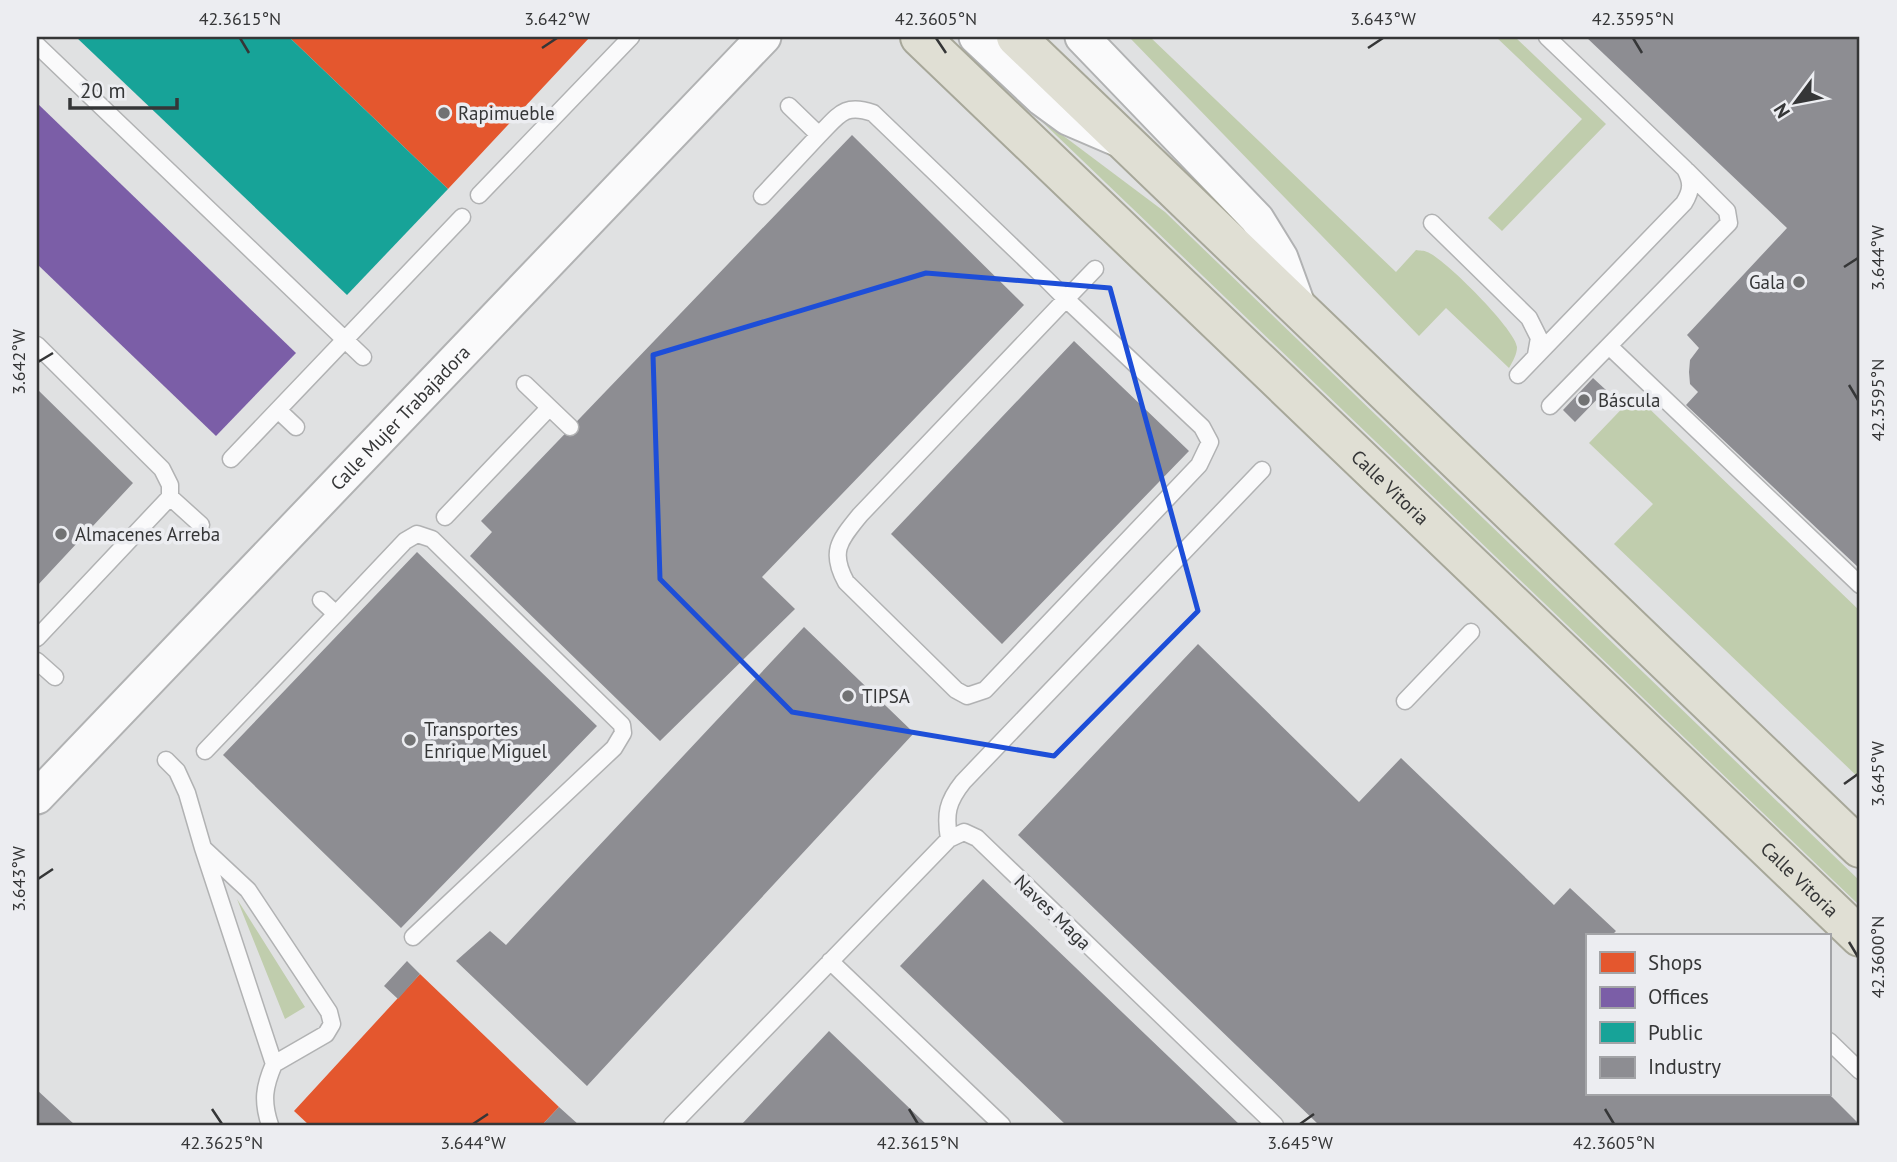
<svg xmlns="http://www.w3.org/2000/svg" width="1897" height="1162" font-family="'PT Sans',sans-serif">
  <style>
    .green { fill: #c0cdad }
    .shops { fill: #e4572e }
    .offices { fill: #7b5ea7 }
    .public { fill: #17a398 }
    .industry { fill: #8d8d92 }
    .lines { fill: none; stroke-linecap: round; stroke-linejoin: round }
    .service-casing { stroke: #b1b2b3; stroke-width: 19 }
    .minor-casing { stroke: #b1b2b3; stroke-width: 37 }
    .trunk-casing { stroke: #a7a799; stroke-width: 42 }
    .service { stroke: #fafafb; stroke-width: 16 }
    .minor { stroke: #fafafb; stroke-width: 33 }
    .trunk { stroke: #e0dfd4; stroke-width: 38 }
    .marked { fill: none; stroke: #1d4ed8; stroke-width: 5; stroke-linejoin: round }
    .ticks { fill: none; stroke: #353637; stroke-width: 2.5 }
    .poi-dot { fill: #717273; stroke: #ecedf1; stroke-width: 2.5 }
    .labels { text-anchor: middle; stroke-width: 7; stroke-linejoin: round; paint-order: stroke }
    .poi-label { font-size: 19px; fill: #353637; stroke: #ecedf1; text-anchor: start }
    .street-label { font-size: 19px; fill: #353637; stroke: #ecedf1 }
    .neatline { fill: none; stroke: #353637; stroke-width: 2.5 }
    .ticks-label { font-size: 18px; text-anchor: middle; fill: #353637 }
  </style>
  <rect width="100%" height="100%" fill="#e0e1e2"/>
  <!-- green -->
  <path class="green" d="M1129,37H1150L1396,272L1416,250C1420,251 1424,250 1427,252C1443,257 1516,330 1517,347C1517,354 1513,361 1509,368L1446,308L1419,336Z
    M1496,37H1515L1606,124L1502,231L1488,218L1582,119Z
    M1033,113L1165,212L1860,881V906Z
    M1635,395L1860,611V779L1614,544L1653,504L1589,443Z
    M237,899L305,1007L285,1019Z"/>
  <!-- shops -->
  <path class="shops" d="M289,37H590L448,189Z
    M420,974L559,1107L542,1125H309L294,1111Z"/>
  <!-- offices -->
  <path class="offices" d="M37,103L296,353L216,436L37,264Z"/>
  <!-- public -->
  <path class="public" d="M76,37H289L448,189L347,295Z"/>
  <!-- industry -->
  <path class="industry" d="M1586,37H1860V569L1686,405L1698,392L1690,384L1689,372L1690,360L1699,348L1687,335L1787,228Z
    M852,135L1024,305L762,577L795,609L660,741L470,556L492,532L481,521Z
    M1074,341L1189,451L1002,644L891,534Z
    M1593,378L1606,390L1575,422L1563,410Z
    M37,389L133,483L37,586Z
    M417,552L597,726L401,928L223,755Z
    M804,627L914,733L587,1086L456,961L490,931L506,945Z
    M1198,644L1359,802L1401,758L1554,905L1570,888L1616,931L1611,936H1587V1094H1829L1860,1125H1319L1018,835Z
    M983,879L1240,1125H1066L900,966Z
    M407,961L420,974L398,999L384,986Z
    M829,1031L927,1125H741Z
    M37,1090L75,1125H37Z
    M559,1107L579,1125H542Z"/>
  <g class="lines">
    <defs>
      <path id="service" d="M37,45L363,357
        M789,106L819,135C839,115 844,103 873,113L1048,281L1066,299L1202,427L1210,442L1199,465L985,690L967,696L956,690L846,582C829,551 840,540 860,515L1066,299L1095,269
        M479,195L631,37
        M762,196L819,135
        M1432,223L1529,318L1539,338L1536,355
        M37,345L162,469L170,485V497
        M1609,346L1860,585
        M1518,375L1684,203C1692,190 1692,182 1685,169L1547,37
        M525,384L570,427
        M1550,406L1729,223L1727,211L1687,171
        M278,410L296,427
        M231,459L462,217
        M445,517L549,408
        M336,614L405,541L417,534L432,539L622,725L623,733L614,748L413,937
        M37,638L170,497L201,525
        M37,661L55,677
        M1405,701L1471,632
        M205,751L336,614L321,600
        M166,760L177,771L187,793L203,848L248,890L329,1012L332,1024L326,1034L274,1064L203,848
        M949,839C945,814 947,802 963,782L1262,470
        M830,961L1002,1125
        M1829,1041L1860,1071
        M270,1125C262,1101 264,1087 274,1064
        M672,1125L949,839L964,832L977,838L1275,1125"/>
      <g id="minor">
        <path d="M976,37L1042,99L1068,118L1117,139"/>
        <path d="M1082,37L1257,219L1281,258L1300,310"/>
        <path id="s1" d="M37,797L764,37"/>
      </g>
      <g id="trunk">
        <path id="s2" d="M920,37L1860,937"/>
        <path d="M1016,37L1860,848"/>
      </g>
    </defs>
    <!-- service casing -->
    <use href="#service" class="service-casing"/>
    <!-- minor casing -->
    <use href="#minor" class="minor-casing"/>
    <!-- trunk casing -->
    <use href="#trunk" class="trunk-casing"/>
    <!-- service -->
    <use href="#service" class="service"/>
    <!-- minor -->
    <use href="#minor" class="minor"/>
    <!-- trunk -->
    <use href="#trunk" class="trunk"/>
  </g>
  <!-- marked area -->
  <path class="marked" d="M926,273L1110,288L1198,611L1054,756L792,712L660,579L653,355Z"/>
  <!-- ticks -->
  <path class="ticks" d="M240,38L249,53M936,38L946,53M1633,38L1642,53M542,48L557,38M1368,48L1383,38M1844,267L1858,258M38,362L53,353M1849,385L1858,400M1844,784L1858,774M38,879L53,869M1849,942L1858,957M212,1109L222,1124M909,1109L918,1124M1605,1109L1614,1124M473,1124L488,1114M1300,1124L1314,1114"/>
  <!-- markers -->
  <g class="poi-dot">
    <circle cx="444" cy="113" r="7"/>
    <circle cx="1799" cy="282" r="7"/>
    <circle cx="1584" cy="400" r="7"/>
    <circle cx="61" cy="534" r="7"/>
    <circle cx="848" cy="696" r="7"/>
    <circle cx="410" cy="740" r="7"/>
  </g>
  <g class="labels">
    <!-- poi labels -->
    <g class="poi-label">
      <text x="458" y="120">Rapimueble</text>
      <text x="1785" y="289" text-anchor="end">Gala</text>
      <text x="1598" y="407">Báscula</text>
      <text x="75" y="541">Almacenes Arreba</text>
      <text x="862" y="703">TIPSA</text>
      <text x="424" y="736">Transportes<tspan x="424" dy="22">Enrique Miguel</tspan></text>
    </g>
    <!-- street labels -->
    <g class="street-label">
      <text dy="7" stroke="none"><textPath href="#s1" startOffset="525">Calle Mujer Trabajadora</textPath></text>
      <text dy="7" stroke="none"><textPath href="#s2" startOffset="651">Calle Vitoria</textPath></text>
      <text dy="7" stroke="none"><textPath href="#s2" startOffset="1218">Calle Vitoria</textPath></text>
      <text transform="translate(1053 912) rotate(44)" y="7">Naves Maga</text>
    </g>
  </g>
  <!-- border -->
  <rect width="1897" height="1162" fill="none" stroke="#ecedf1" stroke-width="77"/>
  <!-- legend -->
  <rect x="1586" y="934" width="245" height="161" fill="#ecedf1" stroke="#a3a4a7" stroke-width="2"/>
  <rect x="1600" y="952" width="35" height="21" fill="#e4572e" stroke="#a3a4a7" stroke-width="2"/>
  <text x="1648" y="970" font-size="21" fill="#353637">Shops</text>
  <rect x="1600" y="987" width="35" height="21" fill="#7b5ea7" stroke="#a3a4a7" stroke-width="2"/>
  <text x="1648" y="1004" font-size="21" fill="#353637">Offices</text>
  <rect x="1600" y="1022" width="35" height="21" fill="#17a398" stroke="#a3a4a7" stroke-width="2"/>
  <text x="1648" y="1040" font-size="21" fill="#353637">Public</text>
  <rect x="1600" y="1057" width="35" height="21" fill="#8d8d92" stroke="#a3a4a7" stroke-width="2"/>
  <text x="1648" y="1074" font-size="21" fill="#353637">Industry</text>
  <!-- north arrow -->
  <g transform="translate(1796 102) rotate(238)" stroke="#ecedf1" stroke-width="5" paint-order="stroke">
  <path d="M0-5L12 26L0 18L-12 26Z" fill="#353637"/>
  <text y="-10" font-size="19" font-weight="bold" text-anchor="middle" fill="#353637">N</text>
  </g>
  <!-- scale -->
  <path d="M70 98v10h107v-10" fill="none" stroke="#353637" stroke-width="3.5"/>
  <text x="80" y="98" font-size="21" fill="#353637" stroke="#ecedf1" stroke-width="5" paint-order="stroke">20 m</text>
  <rect x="38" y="38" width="1820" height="1086" class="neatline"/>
  <g class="ticks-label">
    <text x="240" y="25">42.3615°N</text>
    <text x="557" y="25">3.642°W</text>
    <text x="936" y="25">42.3605°N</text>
    <text x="1383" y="25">3.643°W</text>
    <text x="1633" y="25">42.3595°N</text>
    <text transform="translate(1878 258) rotate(-90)" y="6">3.644°W</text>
    <text transform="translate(19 362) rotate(-90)" y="6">3.642°W</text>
    <text transform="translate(1878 400) rotate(-90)" y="6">42.3595°N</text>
    <text transform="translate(1878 774) rotate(-90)" y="6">3.645°W</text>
    <text transform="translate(19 879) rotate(-90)" y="6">3.643°W</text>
    <text transform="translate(1878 957) rotate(-90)" y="6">42.3600°N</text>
    <text x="222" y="1149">42.3625°N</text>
    <text x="473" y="1149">3.644°W</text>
    <text x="918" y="1149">42.3615°N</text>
    <text x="1300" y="1149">3.645°W</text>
    <text x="1614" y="1149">42.3605°N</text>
  </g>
</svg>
